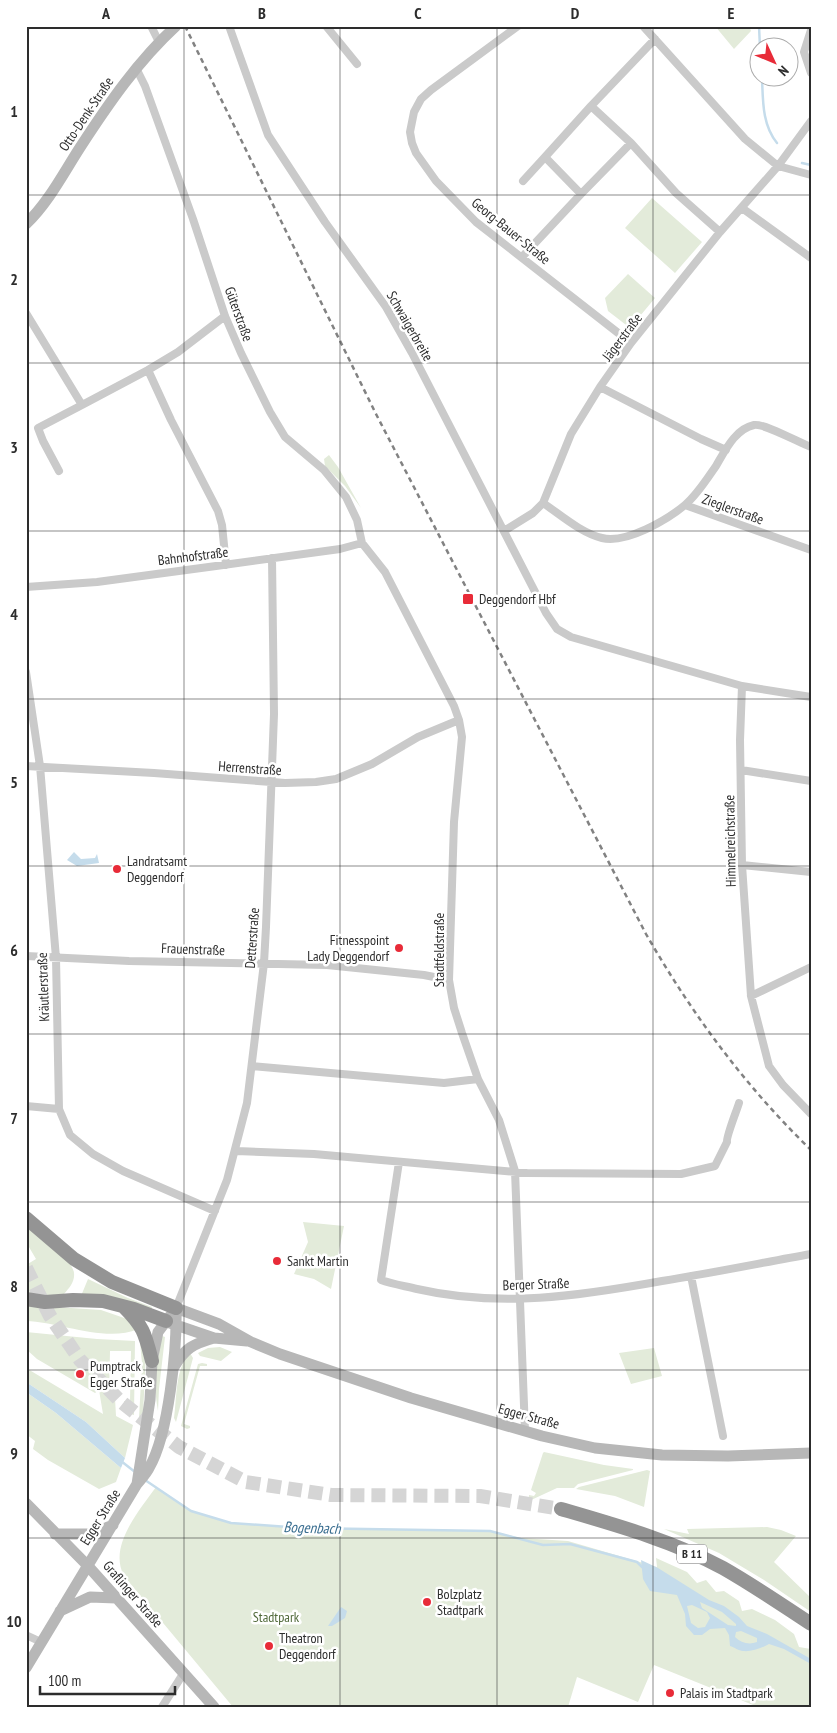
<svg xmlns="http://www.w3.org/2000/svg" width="837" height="1733" font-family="'PT Sans Narrow',sans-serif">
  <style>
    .green { fill: #e3ebda }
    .water { fill: #c5dceb; fill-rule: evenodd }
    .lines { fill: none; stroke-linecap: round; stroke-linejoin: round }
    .stream { stroke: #c5dceb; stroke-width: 2.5 }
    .highway-tunnel { stroke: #d5d5d5; stroke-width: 14; stroke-dasharray: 14 7; stroke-linecap: butt }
    .street { stroke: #cacaca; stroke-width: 8 }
    .secondary { stroke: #b7b7b7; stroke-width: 11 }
    .highway { stroke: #949494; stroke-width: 14 }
    .rail { stroke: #828282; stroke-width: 2.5; stroke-dasharray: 5 4; stroke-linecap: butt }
    .grid { fill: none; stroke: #2d2d2d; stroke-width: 1; stroke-opacity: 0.55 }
    .poi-dot { fill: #e82b38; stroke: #fff; stroke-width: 2 }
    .labels { text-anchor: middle; stroke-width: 5; stroke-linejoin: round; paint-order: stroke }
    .shield { fill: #fff; stroke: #6c6c6c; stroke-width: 1 }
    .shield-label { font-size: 12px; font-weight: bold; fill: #2d2d2d }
    .street-label { font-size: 14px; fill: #2d2d2d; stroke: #fff }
    .poi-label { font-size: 14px; fill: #2d2d2d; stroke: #fff; text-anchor: start }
    .park-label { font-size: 14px; fill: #50693a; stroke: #fff }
    .water-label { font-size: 15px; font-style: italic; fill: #3a6e90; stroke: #fff }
    .neatline { fill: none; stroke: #2d2d2d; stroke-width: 2 }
    .grid-label { font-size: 16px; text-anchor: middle; font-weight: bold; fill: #2d2d2d }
  </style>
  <rect width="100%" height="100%" fill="#fff"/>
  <!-- green -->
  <path class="green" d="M715,26H749L751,31L734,49Z
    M652,198L702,242L675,273L625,228Z
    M628,274L655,298L630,328L608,311L605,298Z
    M329,455L338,467L361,508L345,486L325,466L324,459Z
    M26,1222C37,1232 73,1259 74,1273C75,1282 69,1288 64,1294L47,1296L26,1292V1265L36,1259L26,1242Z
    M303,1222L344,1226L331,1289L314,1279L294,1274L308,1242Z
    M88,1279L128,1298L152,1307L151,1312L81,1296Z
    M26,1305L101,1310L130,1320L138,1329C106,1343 60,1322 26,1321Z
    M26,1332L97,1339L135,1341L134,1415L124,1412V1401H130L131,1351H110L109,1397L115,1398L116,1416L133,1425L125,1458L86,1422L26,1382V1368L103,1414L99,1390L95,1393L37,1359L26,1349Z
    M162,1336L165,1337L159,1389L158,1411C153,1384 156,1363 162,1336Z
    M140,1342L146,1352L143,1415L139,1418L142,1363Z
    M220,1347L232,1352L221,1361L200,1356L198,1353L208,1348Z
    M654,1348L662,1376L631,1384L619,1353Z
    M190,1353L193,1358L176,1422L174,1418C177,1398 175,1368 190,1353Z
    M202,1363L207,1364V1366H200L184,1424L190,1426V1428L187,1429L181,1426L198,1364Z
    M26,1392L56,1413L121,1468L116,1482L99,1489L48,1460L33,1449L35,1441L26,1434Z
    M544,1452L604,1465L633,1469V1470L578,1484L574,1488H557L529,1501V1495L534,1496L536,1493L531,1490L543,1453Z
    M647,1470L650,1471L644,1507L615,1496L576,1489L579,1487Z
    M156,1487L191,1511L231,1523L303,1528L490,1531L521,1538L568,1541L657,1567L656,1558L687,1572L697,1583L706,1580L716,1592L724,1591L739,1601L742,1611L752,1609L775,1620L794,1634L799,1647L811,1649V1707H758L654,1665L638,1702L577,1677L568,1707H233L124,1576C108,1546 139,1511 156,1487Z
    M767,1527L781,1530L796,1536L774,1562L811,1598V1612L764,1580L719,1553L664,1529L689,1534L687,1529Z"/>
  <!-- water -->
  <path class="water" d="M74,852L81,859L95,858L97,854L99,863L77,866L67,860Z
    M26,1382L86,1422L125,1458L121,1468L56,1413L26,1392Z
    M641,1560L658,1568L709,1600L724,1606L739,1617L747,1626L767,1634L811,1659V1664L784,1649L769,1644C762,1648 751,1652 743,1651C739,1651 734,1647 730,1646L729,1635L725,1628L710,1629L702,1635H694L686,1626L685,1614L677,1595L650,1591L643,1579ZM700,1602L722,1612L736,1624V1626L728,1625L702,1608ZM692,1605L707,1612L710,1618L705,1627L698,1628L691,1623L687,1606ZM741,1631L757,1638V1642C749,1645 741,1643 735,1637L736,1632Z
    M341,1607L347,1611L345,1618L332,1626H328Z"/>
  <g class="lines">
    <!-- stream -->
    <path class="stream" d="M759,26L760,48
      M762,78C763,100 762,125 777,143
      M802,163L811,165
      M121,1461L135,1472
      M145,1480L191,1511L231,1523L303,1528L490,1531L543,1545L570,1544L637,1562L642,1567"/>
    <!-- highway-tunnel -->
    <path class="highway-tunnel" d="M26,1268L50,1316L80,1360L120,1401L179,1447L246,1482L331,1495L480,1496L561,1509"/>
    <!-- street -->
    <path class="street" d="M26,26H27
      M151,26L159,42
      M229,26L268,135L325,222L386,307L412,353L546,613L557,629L571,637L742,686L811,697
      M326,26L357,64
      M518,26L431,90L421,99L414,112L410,132L412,143L416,153L436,181L476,222L631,343
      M643,26L745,139L778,166L811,175
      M811,30L804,52L811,73
      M655,39L591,106L631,143L676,193L720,232
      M136,68L145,86L193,219L225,316L241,353L270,412L285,437L324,470L346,497L357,520L362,543L385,572L454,706L459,720L462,737L454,822L449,980L454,1008L462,1033L478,1079L499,1120L515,1171L525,1431
      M591,106L545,157L581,194L631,143
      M523,181L545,157
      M742,208L811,258
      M522,257L581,194
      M26,313L82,405L148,370L178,352L225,316
      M148,370L171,420L218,511L222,525L226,565
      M600,387L701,439L726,450
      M59,471L43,441L38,428L82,405
      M543,503C561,515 581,533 602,538C626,544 667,520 685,505C697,495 707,479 716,466C725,451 735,429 754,425C764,423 800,443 811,447
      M685,505L811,550
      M504,531L533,513L543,503L571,434L600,387L631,343L720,232L778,166L811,121
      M26,587L97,582L216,566L340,549L362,543
      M26,672L40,766L56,958L59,1109L70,1135L93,1154L123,1171L215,1211
      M742,686L740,740L742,865L751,996L769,1066L783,1085L811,1114
      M26,766L154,773L285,783L316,782L336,779L372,764L418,737L459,720
      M741,770L811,781
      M742,865L811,872
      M26,956L129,961L327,965L424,975L449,980
      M751,996L811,967
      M252,1066L444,1083L478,1079
      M26,1106L59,1109
      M236,1151L314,1154L527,1173L681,1174L715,1166L727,1142C726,1137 737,1110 739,1103
      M399,1162L381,1280C392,1284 405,1286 417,1289C500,1308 579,1296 662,1281C711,1273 761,1263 811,1254
      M691,1276L723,1436
      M176,1308L227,1180L247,1103L264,963L266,927L274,714L272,558
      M26,1635L41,1642
      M162,1707L183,1674"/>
    <!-- secondary -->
    <path class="secondary" d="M26,224C49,202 64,172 81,146C109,103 138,61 176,26
      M176,1308L219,1324L251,1342L280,1354L411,1398L542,1436L595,1448L662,1455L728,1456L811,1453
      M170,1323L214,1338L247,1341
      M174,1367C185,1348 193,1344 214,1338
      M137,1484L150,1400L152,1361L158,1332L170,1316
      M26,1503L88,1566L214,1707
      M55,1534H90L113,1525
      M60,1611L90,1597L116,1598
      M26,1668L137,1484C141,1479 146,1474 149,1468C169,1434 177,1348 176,1308"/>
    <!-- highway -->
    <path class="highway" d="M26,1218L74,1259L112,1282L176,1308
      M26,1299L45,1302L73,1300L103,1301L134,1309L166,1321
      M124,1307C144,1327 145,1334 152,1361
      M561,1509C616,1525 673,1541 723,1568C753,1585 782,1605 811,1624"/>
    <!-- rail -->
    <path class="rail" d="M185,26L376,414L646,934C692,1014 745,1086 811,1150"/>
  </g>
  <!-- grid -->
  <path class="grid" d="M184,26V1707M340,26V1707M497,26V1707M653,26V1707M26,195H811M26,363H811M26,531H811M26,699H811M26,866H811M26,1034H811M26,1202H811M26,1370H811M26,1538H811"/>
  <!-- markers -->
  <g class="poi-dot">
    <rect x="462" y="593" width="12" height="12" rx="2.5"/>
    <circle cx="117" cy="869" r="5"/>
    <circle cx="399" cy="948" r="5"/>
    <circle cx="277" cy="1261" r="5"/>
    <circle cx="80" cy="1374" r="5"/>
    <circle cx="427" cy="1602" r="5"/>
    <circle cx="269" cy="1646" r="5"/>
    <circle cx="670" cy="1693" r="5"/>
  </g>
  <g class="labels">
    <!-- shield labels -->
    <rect class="shield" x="677" y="1544.5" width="30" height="19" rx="4"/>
    <g class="shield-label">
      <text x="692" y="1558">B 11</text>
    </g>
    <!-- street labels -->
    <g class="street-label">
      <text transform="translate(86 114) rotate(-56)" y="5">Otto-Denk-Straße</text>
      <text transform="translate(511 231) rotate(39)" y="5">Georg-Bauer-Straße</text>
      <text transform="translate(239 314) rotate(70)" y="5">Güterstraße</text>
      <text transform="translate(410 326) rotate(60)" y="5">Schwaigerbreite</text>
      <text transform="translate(622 337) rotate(-53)" y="5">Jägerstraße</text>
      <text transform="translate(733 509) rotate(20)" y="5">Zieglerstraße</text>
      <text transform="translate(193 556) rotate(-7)" y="5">Bahnhofstraße</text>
      <text transform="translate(250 768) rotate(4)" y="5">Herrenstraße</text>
      <text transform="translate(730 841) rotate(-91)" y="5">Himmelreichstraße</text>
      <text transform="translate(252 938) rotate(-86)" y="5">Detterstraße</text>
      <text transform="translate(193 949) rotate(2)" y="5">Frauenstraße</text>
      <text transform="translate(439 950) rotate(-90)" y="5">Stadtfeldstraße</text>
      <text transform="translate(43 987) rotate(-92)" y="5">Kräutlerstraße</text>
      <text transform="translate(536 1284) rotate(-2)" y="5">Berger Straße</text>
      <text transform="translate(529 1416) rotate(15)" y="5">Egger Straße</text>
      <text transform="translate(100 1517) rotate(-58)" y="5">Egger Straße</text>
      <text transform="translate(133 1594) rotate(49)" y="5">Graflinger Straße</text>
    </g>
    <!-- poi labels -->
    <g class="poi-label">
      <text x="479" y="604">Deggendorf Hbf</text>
      <text x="127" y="866">Landratsamt<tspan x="127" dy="16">Deggendorf</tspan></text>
      <text x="389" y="945" text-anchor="end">Fitnesspoint<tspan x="389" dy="16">Lady Deggendorf</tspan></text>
      <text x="287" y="1266">Sankt Martin</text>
      <text x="90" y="1371">Pumptrack<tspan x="90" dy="16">Egger Straße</tspan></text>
      <text x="437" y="1599">Bolzplatz<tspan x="437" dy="16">Stadtpark</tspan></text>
      <text x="279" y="1643">Theatron<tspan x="279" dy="16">Deggendorf</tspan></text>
      <text x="680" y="1698">Palais im Stadtpark</text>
    </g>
    <!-- park labels -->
    <g class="park-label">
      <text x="276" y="1622">Stadtpark</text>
    </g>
    <!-- water labels -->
    <g class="water-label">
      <text transform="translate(312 1528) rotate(2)" y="5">Bogenbach</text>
    </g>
  </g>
  <!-- border -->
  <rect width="837" height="1733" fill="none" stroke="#ffffff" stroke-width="55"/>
  <!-- north arrow -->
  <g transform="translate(774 62) rotate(134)"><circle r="24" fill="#ffffff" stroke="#ababab"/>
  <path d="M0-4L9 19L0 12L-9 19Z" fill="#e82b38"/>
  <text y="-8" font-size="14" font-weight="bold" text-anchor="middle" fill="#2d2d2d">N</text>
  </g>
  <!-- scale -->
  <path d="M40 1686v8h135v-8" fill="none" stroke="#2d2d2d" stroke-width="2.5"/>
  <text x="48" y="1686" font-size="15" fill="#2d2d2d" stroke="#ffffff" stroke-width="4" paint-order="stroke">100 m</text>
  <rect x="28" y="28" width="782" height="1678" class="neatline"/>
  <g class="grid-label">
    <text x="106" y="19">A</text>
    <text x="262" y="19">B</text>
    <text x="418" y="19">C</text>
    <text x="575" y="19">D</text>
    <text x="731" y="19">E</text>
    <text x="14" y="117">1</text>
    <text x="14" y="285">2</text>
    <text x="14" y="453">3</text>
    <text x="14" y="620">4</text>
    <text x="14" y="788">5</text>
    <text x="14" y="956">6</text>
    <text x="14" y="1124">7</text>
    <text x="14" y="1292">8</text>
    <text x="14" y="1459">9</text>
    <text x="14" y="1627">10</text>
  </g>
</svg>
